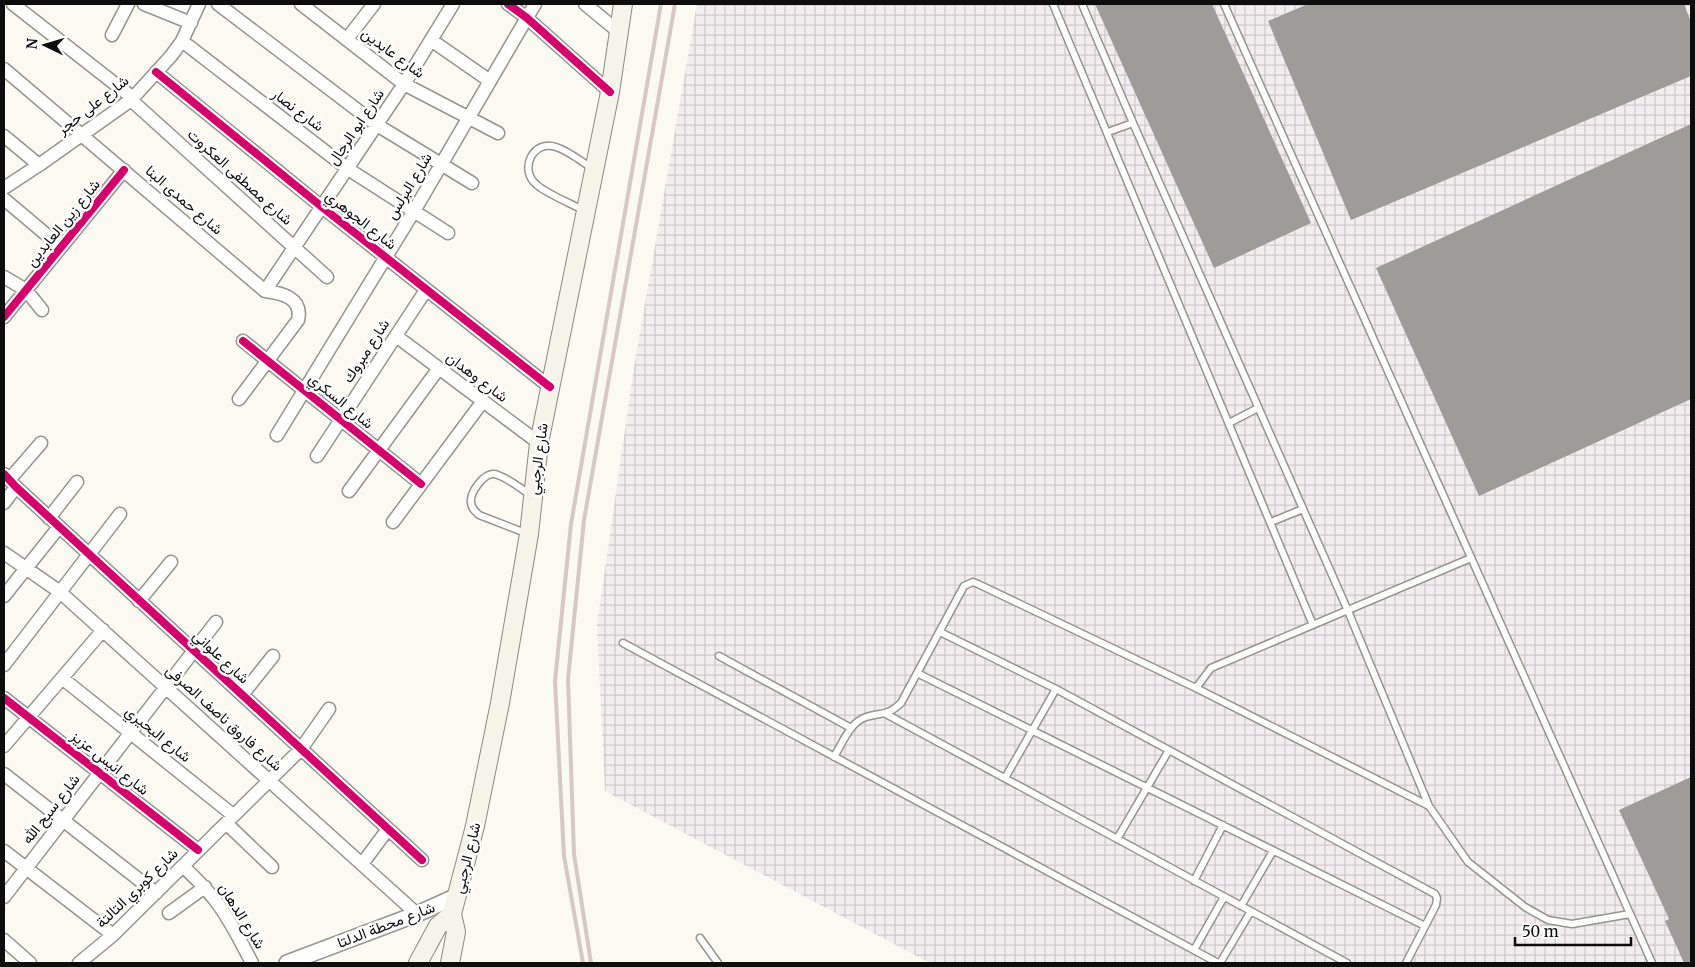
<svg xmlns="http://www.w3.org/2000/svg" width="1695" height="967" font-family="Merriweather,Vazirmatn,serif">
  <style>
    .industrial { fill: url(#industrial-grid) }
    .building { fill: #9d9c98 }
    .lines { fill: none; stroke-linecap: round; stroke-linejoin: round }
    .service-casing { stroke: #949490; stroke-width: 9 }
    .minor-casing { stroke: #949490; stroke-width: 15 }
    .tertiary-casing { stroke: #949490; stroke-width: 18 }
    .secondary-casing { stroke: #8a8a87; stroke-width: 20 }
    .service { stroke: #fefefd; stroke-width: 6 }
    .minor { stroke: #fefefd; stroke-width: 12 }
    .tertiary { stroke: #fefefd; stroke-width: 15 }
    .secondary { stroke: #f4f4ea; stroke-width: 18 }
    .rail { stroke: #d5c8c5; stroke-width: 4 }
    .cycleway-casing { stroke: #fff; stroke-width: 11 }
    .cycleway { stroke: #d6006c; stroke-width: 8 }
    .labels { text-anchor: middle; stroke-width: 5; stroke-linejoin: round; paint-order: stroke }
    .street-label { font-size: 15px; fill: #0d0d0d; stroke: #fff }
  </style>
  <defs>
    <pattern id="industrial-grid" width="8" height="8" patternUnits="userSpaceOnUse" patternTransform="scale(1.25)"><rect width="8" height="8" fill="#f2edee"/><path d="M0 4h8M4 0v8" fill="none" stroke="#cecacb"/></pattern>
  </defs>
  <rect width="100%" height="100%" fill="#fafaf2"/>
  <!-- industrial -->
  <path class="industrial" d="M697,4H1691V963H930L605,791L597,625L634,367Z"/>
  <!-- building -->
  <path class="building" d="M1095,4H1212L1311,223L1214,268Z
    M1308,4H1684L1691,22V76L1351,220L1268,21Z
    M1691,124V399L1479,496L1376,268Z
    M1691,777V963H1684L1665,921L1669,919L1619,810Z"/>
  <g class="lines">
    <defs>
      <path id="service" d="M1053,4L1313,625
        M1082,4L1133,123L1348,611L1429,806L1468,862L1525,907L1548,920L1572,924L1630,914
        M1224,4L1652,963
        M1108,132L1133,123
        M585,211C572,204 547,194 537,185C518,170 533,139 556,147C569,151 582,162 593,169
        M1229,423L1258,408
        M1271,522L1303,509
        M528,534L479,515C475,511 471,508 471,502C470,492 484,473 494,474C504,475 523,490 532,496
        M940,632L1056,689L1435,894L1437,898L1436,905L1406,963
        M623,643L1218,963
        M719,656L851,728
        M917,673L1425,926
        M886,714L1347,963
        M834,757C842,744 850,722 866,717C882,712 886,717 901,703L964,586L973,582L978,584L1196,688
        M1005,778L1056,689
        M1429,806L1196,688L1211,668L1471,558
        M1117,839L1169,750
        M1194,881L1223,825
        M1241,906L1273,851
        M700,938L718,963
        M1194,950L1224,897
        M1220,963L1251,911"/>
      <path id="minor" d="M13,4L133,98
        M144,4L191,23
        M218,4L377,125L472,183
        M301,4L404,84L498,133
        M508,4L527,18L610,92
        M585,4L619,32
        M112,35L128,4
        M347,39L374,4
        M431,40L490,81
        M182,41L348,169L448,233
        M4,69L265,291
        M156,72L322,207L550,387
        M131,100L327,277
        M4,136L39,165
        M4,188L39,165L131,100L171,56L182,41L199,4
        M4,199L61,247
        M4,277L26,290L42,310
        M265,291L404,84L453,4
        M4,317L124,170
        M396,336L539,443
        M243,341L421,484
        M239,399L298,320C303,298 282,293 265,291
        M277,435L414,211L535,4
        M317,456L426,290
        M4,474L16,487L422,860
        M9,480L41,443
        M349,491L439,368
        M4,503L16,487
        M49,518L77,482
        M393,522L483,401
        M4,553L60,592L417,914
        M4,596L59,527
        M139,601L171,562
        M4,665L120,514
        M62,678L233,815
        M242,695L273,656
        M4,698L198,850
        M4,746L103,630
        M4,774L156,893
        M226,823L272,867
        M4,851L113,935
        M362,864L388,829
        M183,866C194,877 205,887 215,900C230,919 241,942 252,963
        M4,897L216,622
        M169,913L205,887
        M4,940L30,963
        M79,963L113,935L301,749L329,709"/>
      <path id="tertiary" d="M287,963L417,914L457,896"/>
      <path id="secondary" d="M418,963L438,926L452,914
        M450,963L456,932L452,914L475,826L500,703L529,534L539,443L610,92L623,4"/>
    </defs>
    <!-- service casing -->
    <use href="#service" class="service-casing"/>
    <!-- minor casing -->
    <use href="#minor" class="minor-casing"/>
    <!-- tertiary casing -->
    <use href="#tertiary" class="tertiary-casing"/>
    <!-- secondary casing -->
    <use href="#secondary" class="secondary-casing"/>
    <!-- service -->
    <use href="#service" class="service"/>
    <!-- minor -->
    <use href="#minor" class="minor"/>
    <!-- tertiary -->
    <use href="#tertiary" class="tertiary"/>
    <!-- secondary -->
    <use href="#secondary" class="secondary"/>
    <!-- rail -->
    <path class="rail" d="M583,963L564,856L555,681L571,524L661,4
      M591,963L574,854L568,679L584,520L675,4"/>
    <defs>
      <path id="cycleway" d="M508,4L527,18L610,92
        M156,72L322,207L550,387
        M4,317L124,170
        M243,341L421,484
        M4,474L16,487L422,860
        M4,698L198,850"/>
    </defs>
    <!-- cycleway casing -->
    <use href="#cycleway" class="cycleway-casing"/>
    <!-- cycleway -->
    <use href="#cycleway" class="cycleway"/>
  </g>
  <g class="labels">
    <!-- street labels -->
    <g class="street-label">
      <text transform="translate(393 53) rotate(36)" y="5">شارع عابدين</text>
      <text transform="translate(93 105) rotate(-38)" y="5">شارع على حجر</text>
      <text transform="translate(298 110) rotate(37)" y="5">شارع نصار</text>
      <text transform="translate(356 127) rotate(-56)" y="5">شارع ابو الرجال</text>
      <text transform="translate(240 177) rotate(42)" y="5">شارع مصطفى العكروت</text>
      <text transform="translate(409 186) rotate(-59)" y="5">شارع البرلس</text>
      <text transform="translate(184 200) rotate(41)" y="5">شارع حمدى البنا</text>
      <text transform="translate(361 220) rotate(38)" y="5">شارع الجوهري</text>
      <text transform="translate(63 223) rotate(-51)" y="5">شارع زين العابدين</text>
      <text transform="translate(366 351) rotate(-57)" y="5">شارع مبروك</text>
      <text transform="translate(477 377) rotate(37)" y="5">شارع وهدان</text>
      <text transform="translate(341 401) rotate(39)" y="5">شارع السكري</text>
      <text transform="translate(538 459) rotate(-82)" y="5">شارع الرجبي</text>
      <text transform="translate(221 657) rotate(43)" y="5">شارع علواني</text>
      <text transform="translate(224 718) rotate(42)" y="5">شارع فاروق ناصف الصرفى</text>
      <text transform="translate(158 734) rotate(39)" y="5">شارع البحيري</text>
      <text transform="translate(110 763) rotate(38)" y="5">شارع انيس عزيز</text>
      <text transform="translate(51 809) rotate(-52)" y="5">شارع سبح الله</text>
      <text transform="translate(467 858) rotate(-76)" y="5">شارع الرجبي</text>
      <text transform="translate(137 888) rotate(-44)" y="5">شارع كوبري التالتة</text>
      <text transform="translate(242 916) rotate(58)" y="5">شارع الدهان</text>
      <text transform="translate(386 925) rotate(-21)" y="5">شارع محطة الدلتا</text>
    </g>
  </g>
  <!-- border -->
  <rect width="1695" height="967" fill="none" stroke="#0d0d0d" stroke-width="10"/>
  <!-- north arrow -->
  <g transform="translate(45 45) rotate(275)" stroke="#ffffff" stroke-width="4" paint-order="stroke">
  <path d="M0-4L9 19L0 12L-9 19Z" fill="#0d0d0d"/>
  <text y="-8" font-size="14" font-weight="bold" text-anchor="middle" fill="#0d0d0d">N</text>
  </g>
  <!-- scale -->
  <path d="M1515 937v8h116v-8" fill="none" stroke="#0d0d0d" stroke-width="2.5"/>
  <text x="1522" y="937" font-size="15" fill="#0d0d0d" stroke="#ffffff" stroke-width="4" paint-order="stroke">50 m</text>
</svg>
